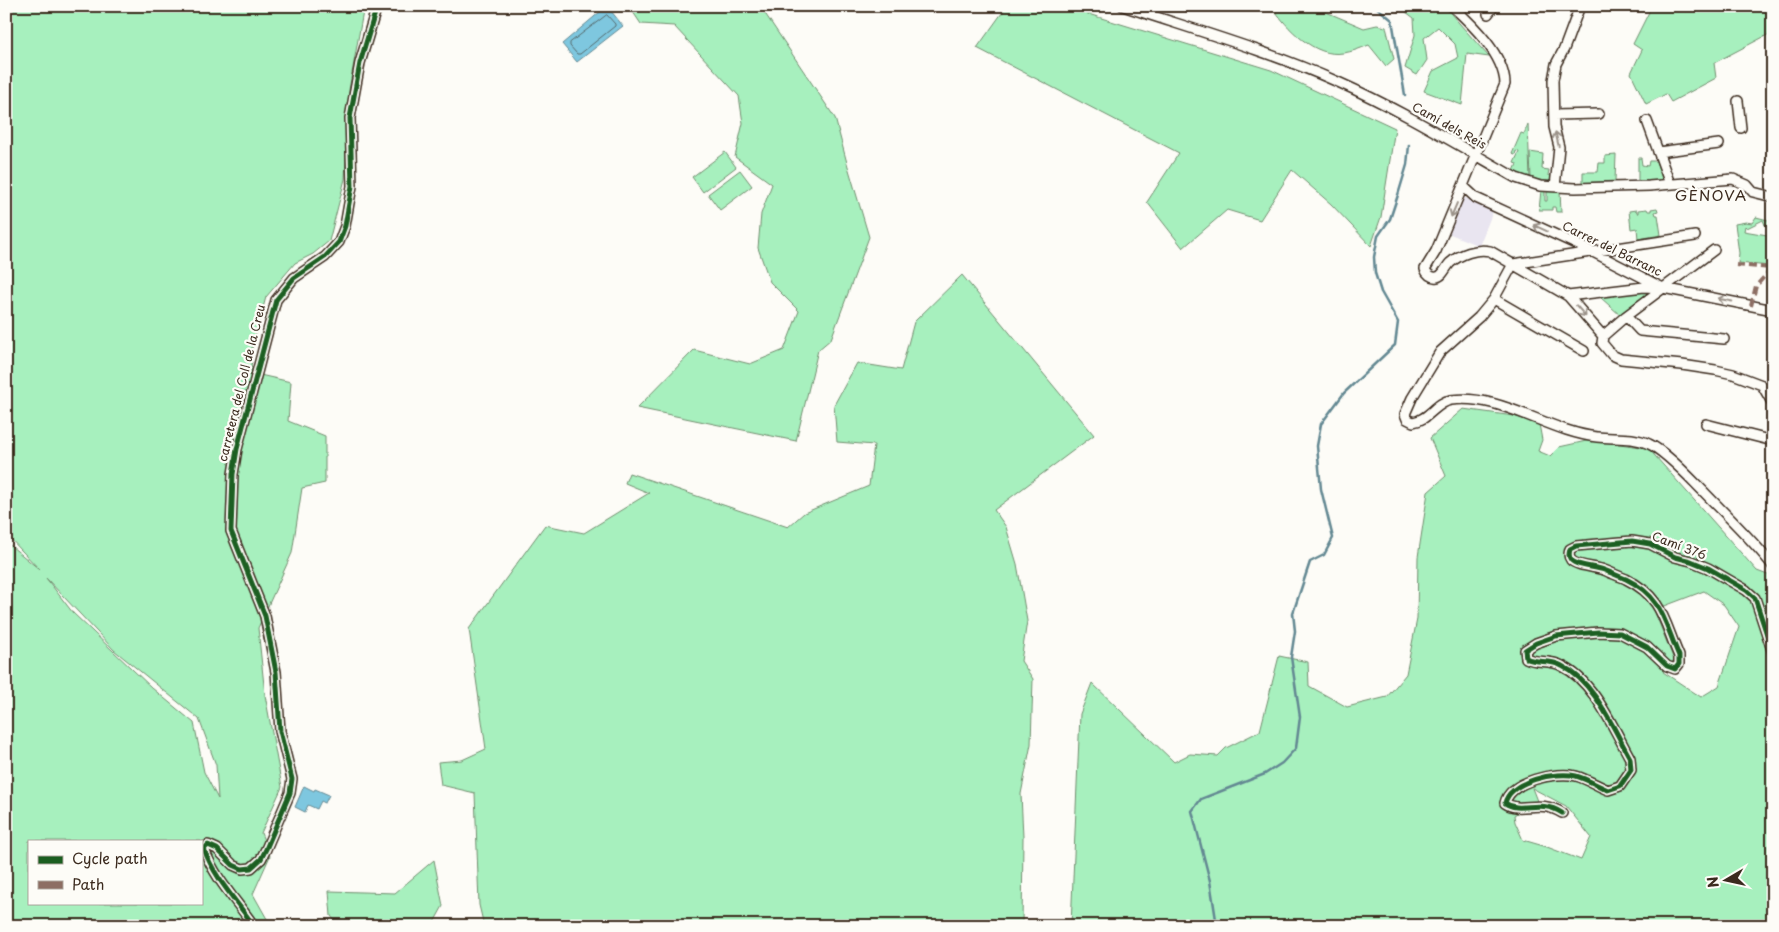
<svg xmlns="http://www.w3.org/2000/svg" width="1779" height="932" font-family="'Playpen Sans',sans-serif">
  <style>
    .built { fill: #e9e5f0 }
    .green { fill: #a7f0be; stroke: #718d6e; fill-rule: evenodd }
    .water { fill: #7ec7df; stroke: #638892 }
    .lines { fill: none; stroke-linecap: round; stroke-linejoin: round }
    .shore { stroke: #56696b; stroke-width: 1 }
    .stream { stroke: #638892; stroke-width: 2.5 }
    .minor-casing { stroke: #3b2a1e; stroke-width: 12 }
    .minor { stroke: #fdfcf7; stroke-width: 9 }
    .quiet { stroke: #8d6e63; stroke-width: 4; stroke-dasharray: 8 4; stroke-linecap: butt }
    .cycleway-casing { stroke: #fdfcf7; stroke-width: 8 }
    .cycleway { stroke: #1b5e20; stroke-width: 5 }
    .oneway { stroke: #9c938a }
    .labels { text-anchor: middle; stroke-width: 4.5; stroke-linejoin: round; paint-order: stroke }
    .street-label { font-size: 12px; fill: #3b2a1e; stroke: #fdfcf7 }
    .quarter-label { font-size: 15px; letter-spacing: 1px; fill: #3b2a1e; stroke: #fdfcf7 }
  </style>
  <rect width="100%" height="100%" fill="#fdfcf7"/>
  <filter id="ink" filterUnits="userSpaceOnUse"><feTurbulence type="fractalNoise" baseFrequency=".02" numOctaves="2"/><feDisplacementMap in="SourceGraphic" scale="10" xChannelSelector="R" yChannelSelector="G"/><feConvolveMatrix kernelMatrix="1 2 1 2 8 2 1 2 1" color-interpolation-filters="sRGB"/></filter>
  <g filter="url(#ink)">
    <!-- built -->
    <path class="built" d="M1463,197L1493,211L1479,246L1448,233Z"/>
    <!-- green -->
    <path class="green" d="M6,6H364L349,90L345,179L329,241L313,254L295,263L266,297L252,348L251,373L291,382L288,421L325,436V483L302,488L292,553L258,628L265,695L282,787L261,833L270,856L253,894L271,926H6V542L39,569L6,534ZM46,578L114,650L199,719L216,765L218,799L204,772L194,723L152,688L73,613ZM29,841H201V903H29Z
      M629,6H760L835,118L847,163L869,237L831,339L818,350L796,441L637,408L694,350L750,364L784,350L799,311L770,282L758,248L761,214L772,184L735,157L743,123L739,96L674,26L641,24Z
      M1007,6H1062L1271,70L1395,128L1381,217L1371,246L1331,204L1292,170L1260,220L1227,210L1183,248L1147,202L1179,153L977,48Z
      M1272,6H1312L1364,28L1377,25L1386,27L1394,59L1386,66L1369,45C1361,48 1352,52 1343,53C1315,58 1286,28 1272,6Z
      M1398,6H1444L1489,57L1467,54L1462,105L1424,91L1433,71L1458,58L1455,44L1438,27L1424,38L1427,60L1417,75L1405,68L1415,35L1414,18Z
      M1652,6H1680L1686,12L1692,6H1773V32L1714,63L1716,78L1671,102L1666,94L1646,104L1631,73L1642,50L1633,44Z
      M1528,124L1530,179L1514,171L1517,164L1514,163L1519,152L1516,151L1515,155L1512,154L1521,133L1524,134Z
      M725,152L736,167L703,192L692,177Z
      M1530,152L1543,154L1542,169L1549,170L1548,175H1554V182L1531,179Z
      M1616,155L1615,181L1583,183V172H1598L1599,163H1605V156Z
      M1638,158H1641L1642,165L1648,166L1649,161H1656L1663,181H1638Z
      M740,170L752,186L720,210L708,194Z
      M1541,190H1545V201H1547V190L1560,191L1561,212H1556L1555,207H1552V210H1539Z
      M1657,208L1658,211L1655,212L1656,215H1658L1661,235L1638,239L1637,228L1631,229L1629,211L1636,210L1638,214V210L1647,209L1648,211H1651V209Z
      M1756,217L1768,220L1773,223V234L1769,224L1765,225L1763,220L1747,228L1745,226L1744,231L1773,236V264L1770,266L1738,263L1739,253L1735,224L1746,222L1752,223Z
      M962,275L1094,435L994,510L1006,527L1017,564L1027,621L1021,661L1033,679L1031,744L1021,794L1023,837L1022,926H484L479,905L475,793L441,785L438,762L462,760L486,749L469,629L545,525L584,533L649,493L625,483L629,473L788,527L804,513L869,486L874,445L837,442L834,405L857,363L901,370L914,322Z
      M1647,290L1651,293L1640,302L1638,300L1634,303L1635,306L1621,316L1600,297Z
      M1463,409L1514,416L1539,424L1542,440L1538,451L1550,456L1559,447L1591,440L1648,448L1757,571L1773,577V926H1071L1080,714L1092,683L1174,762L1190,754L1218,756L1226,748L1260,731L1279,656L1308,662L1309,686L1347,707L1387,697L1406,674L1417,619L1418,557L1428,492L1446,476L1430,438ZM1704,591L1724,605L1739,627L1719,686L1701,697L1663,672L1674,660L1654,610ZM1532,788L1566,806L1591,837L1581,860L1547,847L1523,840L1515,822L1514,815L1537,801Z
      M434,860L443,906L432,926H339L331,916L329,891L395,893Z"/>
    <!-- water -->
    <path class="water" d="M607,6L623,26L577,62L562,44Z
      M304,786L314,791L315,789L329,795L325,803L321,801L317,809L308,805L305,812L295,807Z"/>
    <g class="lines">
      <!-- shore -->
      <path class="shore" d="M607,15L615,24V26L580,54H577L570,46V43Z"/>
      <!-- stream -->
      <path class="stream" d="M1375,6L1392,20L1405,95
        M1217,926L1210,881L1192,811L1201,799L1265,774L1282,763L1296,748L1300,717L1291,657L1295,631L1293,613L1310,562L1324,555L1333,538L1321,489L1317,446L1321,424L1344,393L1395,345L1398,322L1381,292L1375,273L1374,257L1378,236L1390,219L1398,195L1407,165L1409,145"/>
      <defs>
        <path id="minor" d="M1123,6C1195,30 1269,51 1338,82C1399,109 1458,145 1516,178L1540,186L1575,188L1649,186L1733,179L1747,185L1753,192L1773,197
          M1452,6C1473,25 1504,55 1505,84L1436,251L1425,269C1427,274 1431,278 1437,277C1443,276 1446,267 1450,263C1460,254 1477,248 1490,251L1568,296L1603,336L1602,343L1612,355L1621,359L1682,365L1715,370L1733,374L1762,385L1773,404
          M1488,14L1494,6
          M1738,101L1741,128
          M1554,115L1599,114
          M1647,121L1670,184
          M1658,152L1719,144
          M1463,186L1476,198L1591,251L1663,288L1773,310
          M1555,187L1559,147L1554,127L1553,80L1556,64L1564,49L1580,6
          M1513,264L1494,299L1479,317L1440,352L1412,398L1405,414L1407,419L1413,422C1429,420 1436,402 1451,400C1500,393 1549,432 1597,437C1614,439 1633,436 1649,444C1665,451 1691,479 1703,491C1727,516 1752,539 1773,566
          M1513,264L1695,236
          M1568,296L1644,287L1660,288
          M1494,299L1584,351
          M1626,316L1640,331L1724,339
          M1603,336L1626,316L1714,250
          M1706,424L1773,441
          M1562,813C1539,798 1521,814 1505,803C1510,781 1556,771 1576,776C1587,779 1598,786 1608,790L1620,786L1631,770L1630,758C1613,728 1594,681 1562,666C1550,659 1537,664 1526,658L1525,650L1536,643L1556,636L1598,632L1620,633L1647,647L1667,666L1675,669L1679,664V656C1664,622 1663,597 1626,579C1619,576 1611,573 1604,570C1596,567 1576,566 1571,560C1568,556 1569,553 1570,549L1576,546L1632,541L1650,544L1675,557L1691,561L1708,568L1746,590L1755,598L1773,653
          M254,926C236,900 215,879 204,849L208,845L217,849L233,865L242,869L251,868L261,859L266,849L290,793L292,779L280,731L276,672L265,616L231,531L233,474L237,449L276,300L294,278L325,257L339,242L345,226L352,186L350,118L360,63L377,6"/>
      </defs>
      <!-- minor casing -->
      <use href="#minor" class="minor-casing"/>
      <!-- minor -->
      <use href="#minor" class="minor"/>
      <!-- quiet -->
      <path class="quiet" d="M1736,265L1772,268
        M1751,306L1756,286L1773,267"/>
      <defs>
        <path id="cycleway" d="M1562,813C1539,798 1521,814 1505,803C1510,781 1556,771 1576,776C1587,779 1598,786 1608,790L1620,786L1631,770L1630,758C1613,728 1594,681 1562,666C1550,659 1537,664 1526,658L1525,650L1536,643L1556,636L1598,632L1620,633L1647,647L1667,666L1675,669L1679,664V656C1664,622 1663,597 1626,579C1619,576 1611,573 1604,570C1596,567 1576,566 1571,560C1568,556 1569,553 1570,549L1576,546L1632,541L1650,544L1675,557L1691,561L1708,568L1746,590L1755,598L1773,653
          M254,926C236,900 215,879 204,849L208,845L217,849L233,865L242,869L251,868L261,859L266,849L290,793L292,779L280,731L276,672L265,616L231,531L233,474L237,449L276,300L294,278L325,257L339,242L345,226L352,186L350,118L360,63L377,6"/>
      </defs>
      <!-- cycleway casing -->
      <use href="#cycleway" class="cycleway-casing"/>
      <!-- cycleway -->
      <use href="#cycleway" class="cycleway"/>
    </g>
    <!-- one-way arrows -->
    <defs><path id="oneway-shaft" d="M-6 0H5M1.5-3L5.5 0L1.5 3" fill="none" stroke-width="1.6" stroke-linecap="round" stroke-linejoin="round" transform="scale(1.25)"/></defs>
    <g class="oneway">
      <use href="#oneway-shaft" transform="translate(1557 139) rotate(-103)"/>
      <use href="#oneway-shaft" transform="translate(1454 210) rotate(113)"/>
      <use href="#oneway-shaft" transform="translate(1540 228) rotate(-155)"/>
      <use href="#oneway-shaft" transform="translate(1725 300) rotate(-169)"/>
      <use href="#oneway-shaft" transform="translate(1581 311) rotate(49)"/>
    </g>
  </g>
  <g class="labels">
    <!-- street labels -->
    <g class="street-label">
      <text transform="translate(1449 126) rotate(29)" y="4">Camí dels Reis</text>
      <text transform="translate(1612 249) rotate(26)" y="4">Carrer del Barranc</text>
      <text transform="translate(242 383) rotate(-76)" y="4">carretera del Coll de la Creu</text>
      <text transform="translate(1679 546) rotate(21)" y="4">Camí 376</text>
    </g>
    <!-- quarter labels -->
    <g class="quarter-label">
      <text x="1711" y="201">GÈNOVA</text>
    </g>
  </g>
  <!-- margin -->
  <rect width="1779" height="932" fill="none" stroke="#fdfcf7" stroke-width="25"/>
  <rect x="12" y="12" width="1754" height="907" fill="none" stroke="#3b2a1e" stroke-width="2" filter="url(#ink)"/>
  <!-- legend -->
  <rect x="28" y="840" width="175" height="65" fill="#fdfcf7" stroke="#afa8a0"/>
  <rect x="38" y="856" width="25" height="8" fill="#1b5e20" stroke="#afa8a0"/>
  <text x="72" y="864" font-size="15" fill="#3b2a1e">Cycle path</text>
  <rect x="38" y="881" width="25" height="8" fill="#8d6e63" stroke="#afa8a0"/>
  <text x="72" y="890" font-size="15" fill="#3b2a1e">Path</text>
  <!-- north arrow -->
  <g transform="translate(1726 880) rotate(261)" stroke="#fdfcf7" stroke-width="4" paint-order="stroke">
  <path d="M0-4L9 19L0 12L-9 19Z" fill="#3b2a1e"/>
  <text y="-8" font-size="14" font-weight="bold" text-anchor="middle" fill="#3b2a1e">N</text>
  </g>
</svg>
